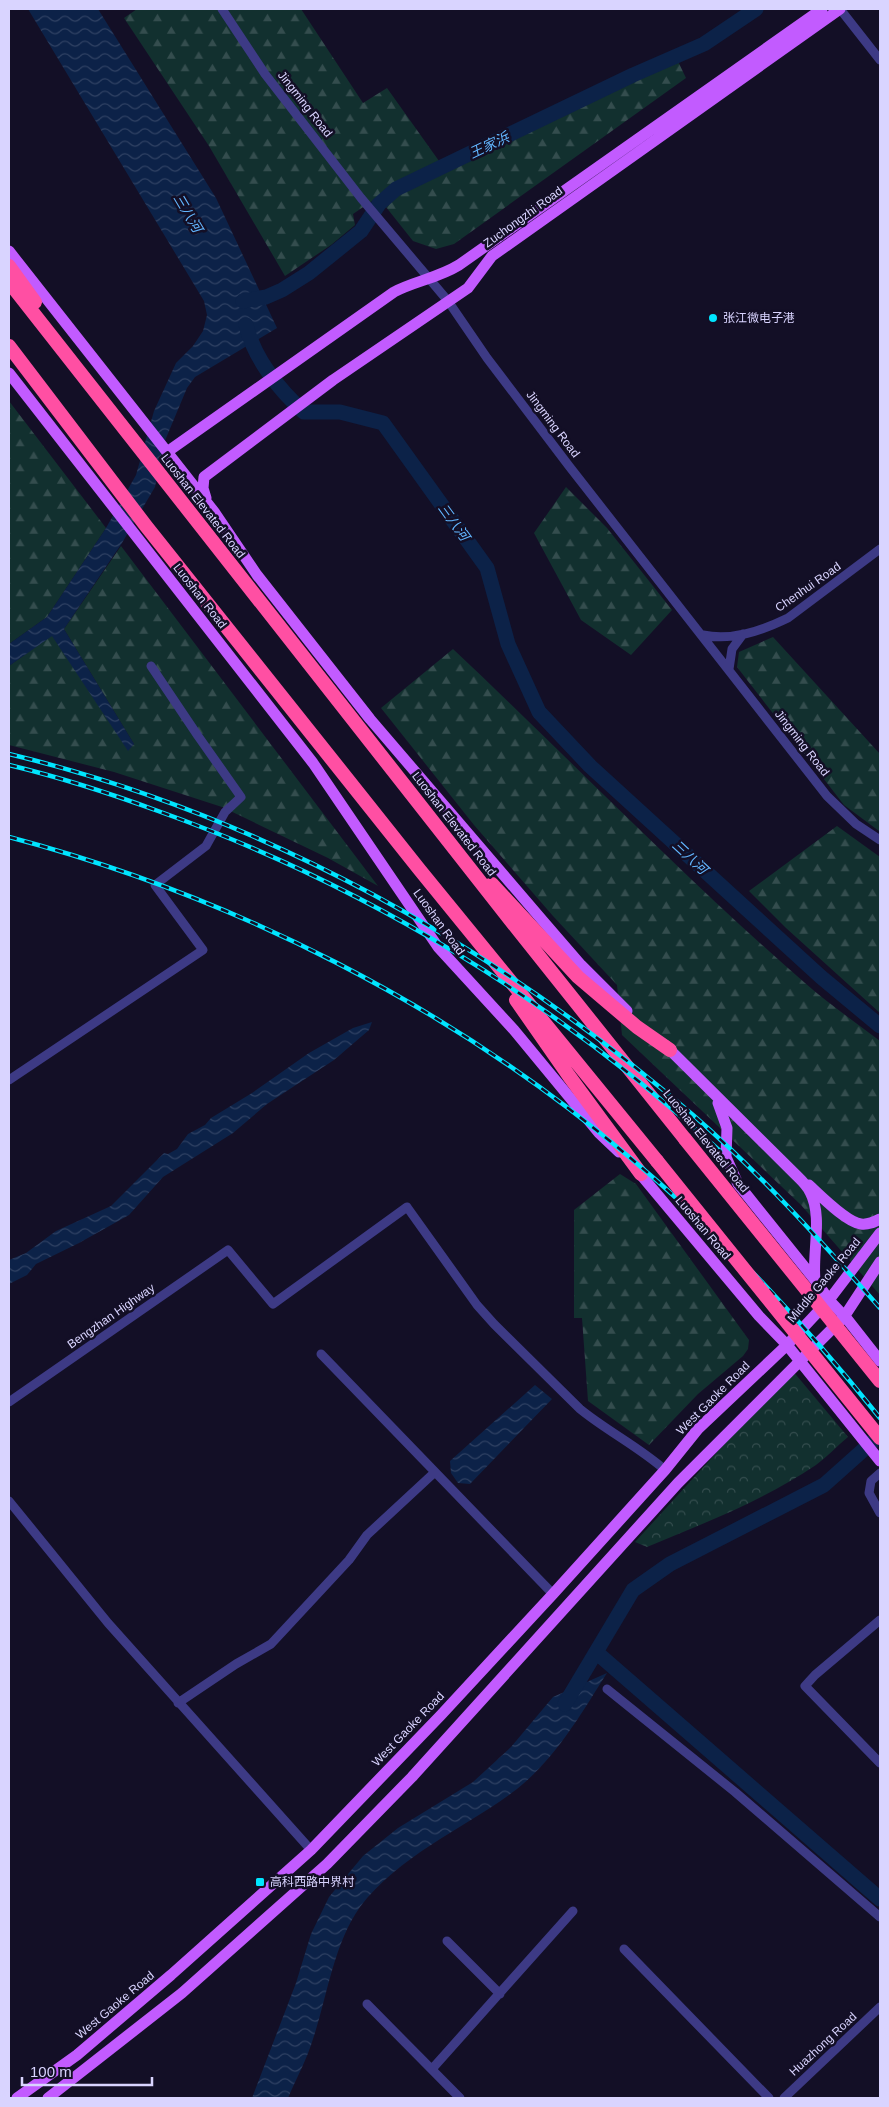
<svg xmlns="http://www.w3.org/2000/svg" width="889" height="2107" font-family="Arial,'Noto Sans SC',sans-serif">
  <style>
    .forest { fill: url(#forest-firs) }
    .park { fill: url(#park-crowns) }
    .water { fill: url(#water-waves) }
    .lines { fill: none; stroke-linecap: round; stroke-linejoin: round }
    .river { stroke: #0c2248; stroke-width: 15 }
    .minor { stroke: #3d3a85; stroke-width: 9 }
    .major { stroke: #c25bff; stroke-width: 11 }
    .highway { stroke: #ff4fa3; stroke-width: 14 }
    .rail-casing { stroke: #00e5ff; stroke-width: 4.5 }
    .rail { stroke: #130f26; stroke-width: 2.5; stroke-dasharray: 8; stroke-linecap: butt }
    .highway-bridge { stroke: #ff4fa3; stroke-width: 14 }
    .poi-dot { fill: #00e5ff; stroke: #130f26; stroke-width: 2 }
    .labels { text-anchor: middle; stroke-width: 5; stroke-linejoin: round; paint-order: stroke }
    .street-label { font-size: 12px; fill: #d9d4ff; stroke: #130f26 }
    .poi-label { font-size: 12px; fill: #d9d4ff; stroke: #130f26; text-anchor: start }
    .water-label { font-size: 14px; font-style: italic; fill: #62b6ff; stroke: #130f26 }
  </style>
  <defs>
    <pattern id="forest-firs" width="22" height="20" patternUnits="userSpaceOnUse" patternTransform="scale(1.25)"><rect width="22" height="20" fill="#12302f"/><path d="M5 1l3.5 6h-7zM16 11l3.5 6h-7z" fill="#344d4e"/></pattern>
    <pattern id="park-crowns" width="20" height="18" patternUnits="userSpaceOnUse" patternTransform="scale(1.25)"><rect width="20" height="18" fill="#12302f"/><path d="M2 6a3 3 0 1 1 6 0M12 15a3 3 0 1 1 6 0" fill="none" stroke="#344d4e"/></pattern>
    <pattern id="water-waves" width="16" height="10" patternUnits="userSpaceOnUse" patternTransform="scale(1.25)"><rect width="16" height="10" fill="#0c2248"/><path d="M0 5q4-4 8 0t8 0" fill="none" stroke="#2f4163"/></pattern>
  </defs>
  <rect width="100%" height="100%" fill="#130f26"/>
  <!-- forest -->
  <path class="forest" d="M137,9H301L363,103L387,88L439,161L673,51L686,78L454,244L436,249L413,241L378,197L353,214L355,225L331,245L285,276L209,146L124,18Z
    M9,401L106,528L47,617L9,644Z
    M566,487L607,528L672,610L631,655L581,620L534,533Z
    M121,546L378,886L328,858L222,807L114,772L9,745V666L52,635L128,750L134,744L64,629Z
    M773,637L880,754L879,831L844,805L737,667L739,652Z
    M453,649C571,760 683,877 805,983C829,1004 855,1022 880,1041V1295L801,1205L622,1035L617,985L553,916L474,825L381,708Z
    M837,826L880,857V1013L786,928L749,891Z
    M620,1174L636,1184L749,1340L748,1349L743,1356L698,1394L649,1445L588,1401L582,1318H574V1210Z"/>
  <!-- park -->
  <path class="park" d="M792,1370L848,1437C837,1446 827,1457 816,1465C764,1500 705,1523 647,1547L635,1542Z"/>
  <!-- water -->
  <path class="water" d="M28,9H98L216,198L277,328L195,377L187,388L164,443L155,487L122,543L64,629L134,744L128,751L52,636L9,666V644L47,617L106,528L136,475L154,411L176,363L193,346L203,331L207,315L204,301Z
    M372,1022L369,1030L334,1060L267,1104L233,1133L163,1177L129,1215L79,1243L36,1264L27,1275L9,1284V1260L26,1253L56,1231L111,1206L164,1153L168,1154L177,1149L188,1134L205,1125L211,1118L252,1093L309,1053L353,1028Z
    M535,1385L552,1399L470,1484L458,1483L451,1473L450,1461Z
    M607,1673C581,1714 556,1758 517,1789C466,1828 400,1854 360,1907C334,1943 327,1997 313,2039C307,2059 296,2079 288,2098H252L296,1983L311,1934L329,1897L363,1856L398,1828L473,1782L511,1747L553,1697Z"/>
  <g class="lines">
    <!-- river -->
    <path class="river" d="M243,301L266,297L282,290L309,273L361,231L379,204L396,189L633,75L704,44L756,9
      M246,325C254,358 279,390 304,412H340L383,423L487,568L508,644L539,712L590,766L821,977L880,1026
      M596,1652L880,1899
      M565,1704L633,1590L670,1564L824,1485L880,1435"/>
    <!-- minor -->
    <path class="minor" d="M222,9L265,74L361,198L448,301L487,358L569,466L827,796L856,824L880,840
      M840,9L880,60
      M703,635C732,641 761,631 788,618L880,549
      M729,669L732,649L743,634
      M9,1080L203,950L155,885L206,846L225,812L241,797L198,736L151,666
      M321,1354L553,1594
      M9,1402L228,1250L273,1304L407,1207L477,1305L494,1324L580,1409C607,1431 639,1447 665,1470
      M880,1473L871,1481L869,1493L880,1513
      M9,1501L108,1623L311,1850
      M880,1620L815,1675L805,1686L880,1763
      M607,1689L735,1792L880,1917
      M178,1703L236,1664L271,1644L349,1560L367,1535L435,1472
      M447,1941L500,1994
      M624,1949L769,2098
      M367,2004L460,2098
      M432,2069L573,1911
      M784,2098L880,2007"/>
    <!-- major -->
    <path class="major" d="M9,251L215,513L257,575L370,719L543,921L581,965L627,1011
      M9,373L313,763L438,947L514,1030L599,1133L619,1152
      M167,452L394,292C415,281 438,278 459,265L822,9
      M206,498L203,488L204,477L333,380L468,288L492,256L840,9
      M665,1045L795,1174C800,1179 807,1185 810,1192C823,1216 812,1253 815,1280
      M718,1103L727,1128L726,1157L738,1184L815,1280L829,1300L847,1319L880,1361
      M636,1169L759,1316L787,1345L880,1461
      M809,1185C820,1195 846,1222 861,1224C868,1225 874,1222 880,1219
      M17,2098L77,2055L171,1975L311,1850L441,1715L553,1594L665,1470L698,1429L787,1345L829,1300L880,1233
      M48,2098L182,1993L327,1864L412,1777L678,1483L844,1317L880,1262"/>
    <!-- highway -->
    <path class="highway" d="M9,266L35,302
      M9,282L519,931L685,1139
      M9,346L146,526L419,869L657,1161
      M492,884L578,977L637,1027L670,1050
      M516,1000L569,1076L641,1174"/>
    <defs>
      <path id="rail" d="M9,754C262,815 496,946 693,1115C761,1174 821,1241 880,1308
        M9,765C59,777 109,793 158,811C366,885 557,1002 720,1151
        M9,837C233,896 450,1006 628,1156C722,1234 804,1323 880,1418"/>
    </defs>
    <!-- rail casing -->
    <use href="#rail" class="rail-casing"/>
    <!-- rail -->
    <use href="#rail" class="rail"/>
    <!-- highway-bridge -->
    <path class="highway-bridge" d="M685,1139L880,1381
      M657,1161L880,1438"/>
  </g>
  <!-- markers -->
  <g class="poi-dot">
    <circle cx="713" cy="318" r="5"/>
    <rect x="255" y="1877" width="10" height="10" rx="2.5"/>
  </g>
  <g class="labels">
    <!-- street labels -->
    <g class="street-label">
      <text transform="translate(305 104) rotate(52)" y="4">Jingming Road</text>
      <text transform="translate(523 217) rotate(-36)" y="4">Zuchongzhi Road</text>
      <text transform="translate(553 424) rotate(53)" y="4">Jingming Road</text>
      <text transform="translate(203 506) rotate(52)" y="4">Luoshan Elevated Road</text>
      <text transform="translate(808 587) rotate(-35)" y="4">Chenhui Road</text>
      <text transform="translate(200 596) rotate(52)" y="4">Luoshan Road</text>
      <text transform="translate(802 743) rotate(52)" y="4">Jingming Road</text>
      <text transform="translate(454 824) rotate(52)" y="4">Luoshan Elevated Road</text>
      <text transform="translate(439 922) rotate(54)" y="4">Luoshan Road</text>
      <text transform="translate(706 1141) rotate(51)" y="4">Luoshan Elevated Road</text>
      <text transform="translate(703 1228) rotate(50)" y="4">Luoshan Road</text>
      <text transform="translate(824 1280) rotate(-50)" y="4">Middle Gaoke Road</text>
      <text transform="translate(111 1316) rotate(-35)" y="4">Bengzhan Highway</text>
      <text transform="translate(713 1398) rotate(-45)" y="4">West Gaoke Road</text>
      <text transform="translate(408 1729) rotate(-46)" y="4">West Gaoke Road</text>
      <text transform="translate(115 2005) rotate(-40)" y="4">West Gaoke Road</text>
      <text transform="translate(823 2044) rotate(-43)" y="4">Huazhong Road</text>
    </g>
    <!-- poi labels -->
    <g class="poi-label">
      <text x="723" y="322">张江微电子港</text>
      <text x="270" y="1886">高科西路中界村</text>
    </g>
    <!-- water labels -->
    <g class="water-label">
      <text transform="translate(489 145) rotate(-25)" y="5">王家浜</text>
      <text transform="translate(188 213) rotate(59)" y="5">三八河</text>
      <text transform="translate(454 522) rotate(54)" y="5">三八河</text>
      <text transform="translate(690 857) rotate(43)" y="5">三八河</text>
    </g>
  </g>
  <!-- border -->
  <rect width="889" height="2107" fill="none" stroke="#d9d4ff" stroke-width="20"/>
  <!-- scale -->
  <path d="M22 2077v8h130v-8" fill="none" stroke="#d9d4ff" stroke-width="2.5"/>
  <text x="30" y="2077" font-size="15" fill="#d9d4ff" stroke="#130f26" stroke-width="4" paint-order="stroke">100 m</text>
</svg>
